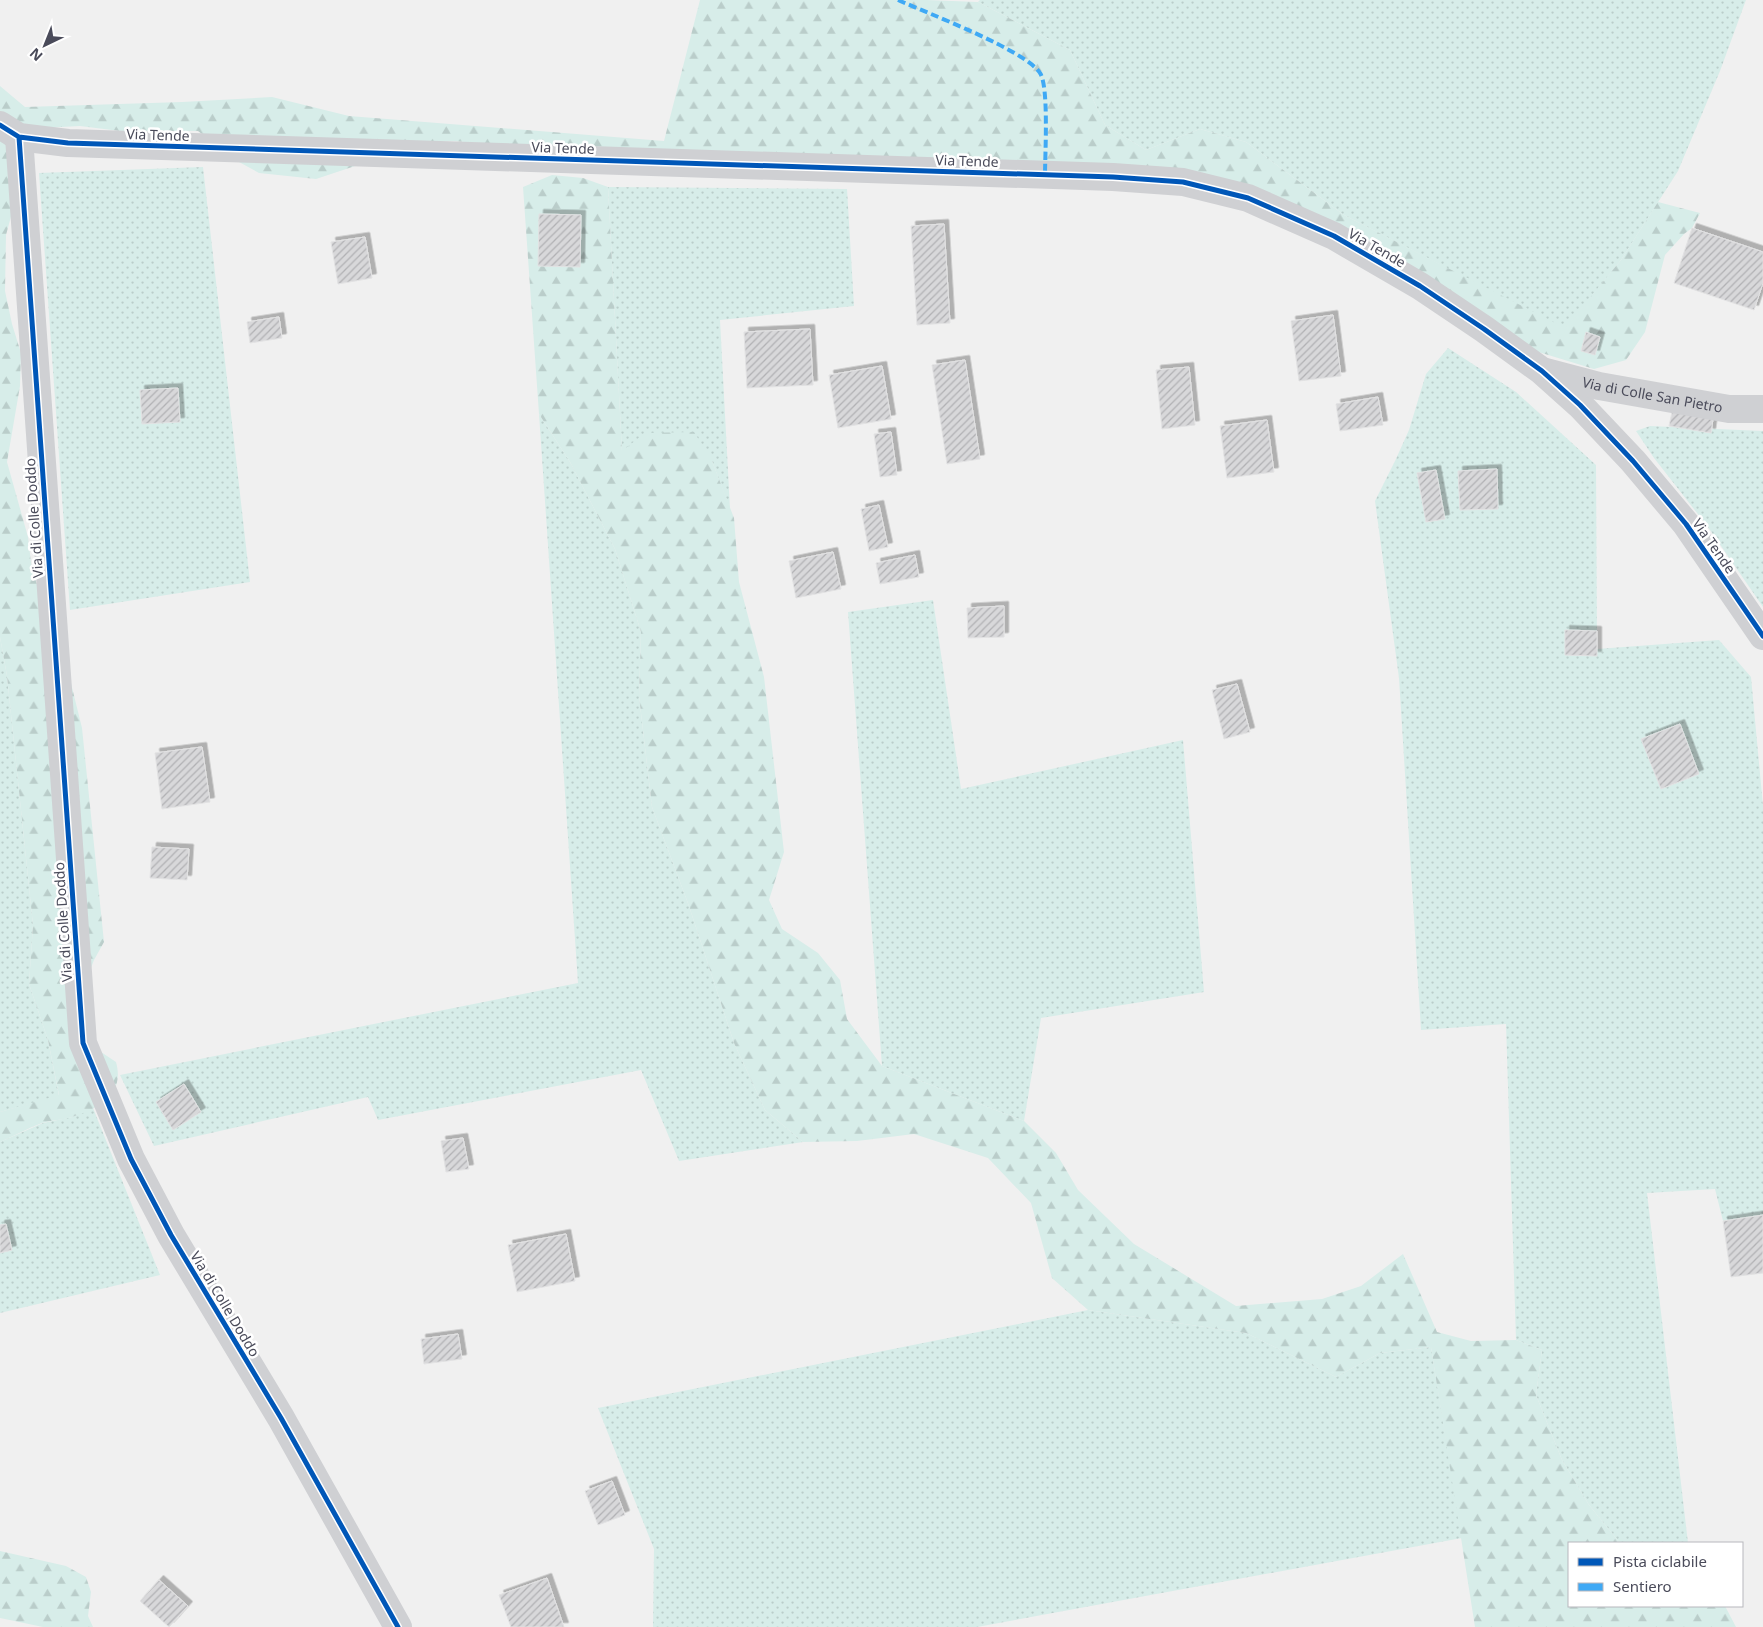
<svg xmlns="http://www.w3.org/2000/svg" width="1763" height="1627" font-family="'Noto Sans',sans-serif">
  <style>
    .grass { fill: url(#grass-dots) }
    .forest { fill: url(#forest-firs) }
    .building { fill: url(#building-hatch); stroke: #e2e2e3; filter: url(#shadow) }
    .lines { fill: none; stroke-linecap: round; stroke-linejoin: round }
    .minor { stroke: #cfd0d3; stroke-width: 28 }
    .quiet { stroke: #3fa9f5; stroke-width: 4; stroke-dasharray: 8 4; stroke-linecap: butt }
    .cycleway-casing { stroke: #fff; stroke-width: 8 }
    .cycleway { stroke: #0057b8; stroke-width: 5 }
    .labels { text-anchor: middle; stroke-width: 5; stroke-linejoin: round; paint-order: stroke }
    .street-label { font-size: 14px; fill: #4a4b5a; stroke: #fff }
  </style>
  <defs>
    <pattern id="grass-dots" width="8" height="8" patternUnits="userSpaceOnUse" patternTransform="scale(1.25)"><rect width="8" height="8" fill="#d7ede9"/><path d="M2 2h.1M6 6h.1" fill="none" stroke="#bacdca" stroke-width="1.8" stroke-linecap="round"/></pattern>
    <pattern id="forest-firs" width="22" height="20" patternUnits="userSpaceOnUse" patternTransform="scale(1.25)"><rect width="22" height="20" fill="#d7ede9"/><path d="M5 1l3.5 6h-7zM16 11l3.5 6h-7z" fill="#bacdca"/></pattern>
    <pattern id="building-hatch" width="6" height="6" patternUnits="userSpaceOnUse" patternTransform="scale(1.25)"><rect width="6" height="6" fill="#d8d8da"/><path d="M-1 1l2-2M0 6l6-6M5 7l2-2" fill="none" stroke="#b1b1b4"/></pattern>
    <filter id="shadow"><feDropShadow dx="4.5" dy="-4.5" stdDeviation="0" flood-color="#0004"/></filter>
  </defs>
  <rect width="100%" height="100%" fill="#f0f0f0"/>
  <!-- grass -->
  <path class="grass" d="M980,0H1746L1720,71L1678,171L1621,260L1565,329L1344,215L1246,142L1200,129L1146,150L1105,125L1070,50L978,2Z
    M203,167L250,582L70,610L39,173Z
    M608,187L847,189L854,306L720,320L730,509L712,461L622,451Z
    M1448,348L1516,392L1596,465L1597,649L1719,640L1751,677L1763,806V1215L1723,1221L1715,1189L1647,1193L1688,1543H1620L1589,1505L1562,1460L1536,1395L1542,1350L1516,1340L1506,1024L1421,1030L1399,678L1375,501L1395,461L1409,430L1426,374Z
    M539,414L570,462L615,549L641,632L639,696L652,807L689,906L734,1043L765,1110L803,1142L679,1161L641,1070L378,1120L368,1097L154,1146L120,1075L578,983Z
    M1650,426L1763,431V607L1708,527L1654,458L1636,431Z
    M933,600L961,789L1183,740L1204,992L1041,1018L1024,1121L882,1066L848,612Z
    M0,637L7,676L33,925L29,984L48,1040L59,1096L0,1112Z
    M93,1108L160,1275L0,1313V1142L43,1123L72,1117Z
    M1088,1310L1246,1333L1336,1377L1380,1353L1431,1347L1462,1538L977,1627H653L654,1549L598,1408Z"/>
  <!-- forest -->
  <path class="forest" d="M700,0H926L978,2L1070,50L1105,125L1146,150L1200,129L1246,142L1344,215L1565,328L1621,260L1658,202L1700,213L1692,228L1684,234L1665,255L1645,332L1626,360L1594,369L1532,350L1255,187L1181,168L1097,167L525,147L453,141L401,143L355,166L316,179L259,173L239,162L198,131H120L80,126L42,128L13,209L6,235L5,291L12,324L21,353L20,386L7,462L28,537L32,571L64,655L82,728L104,942L94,960L87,978L91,1037L101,1052L116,1062C125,1094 100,1108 72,1117C63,1120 52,1120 42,1123C28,1128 14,1136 0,1142V1112L59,1095L48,1040L29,984L33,925L7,676L0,637V86L25,107L182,102L272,97L349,116L664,141Z
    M552,175L583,178L608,187L622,451L645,433L694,432L712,461L734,518L739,582L764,677L784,852L769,900L782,929L818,953L840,980L847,1019L882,1066L1024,1121L1056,1153L1078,1190L1134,1244L1236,1306L1322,1299L1361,1286L1403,1254L1437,1332L1471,1341L1516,1340L1542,1350L1536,1395L1562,1460L1589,1505L1620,1543H1569V1606H1725L1736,1627H1475L1431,1347L1380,1353L1336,1377L1246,1333L1088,1310L1052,1278L1031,1203L988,1158L914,1134L857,1141L803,1142L765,1110L734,1043L689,906L652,807L639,696L641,632L615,549L570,462L539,414L523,187Z
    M0,1551L66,1566L86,1577L91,1592L88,1616L93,1627H43L0,1618Z"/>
  <!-- building -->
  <path class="building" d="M539,214L581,215L580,267L538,266Z
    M944,224L950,323L917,325L911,226Z
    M1692,228L1763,252V283L1754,310L1674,283Z
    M365,237L372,278L338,284L331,242Z
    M1333,315L1341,376L1299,381L1291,321Z
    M279,317L282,338L250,343L247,322Z
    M810,329L813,385L747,388L744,332Z
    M1586,332L1600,337L1595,355L1581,351Z
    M965,360L980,459L947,464L932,365Z
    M882,366L891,419L838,428L829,375Z
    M1189,367L1195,425L1162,429L1156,370Z
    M178,388L180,422L142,424L140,390Z
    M1378,397L1383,425L1340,431L1336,404Z
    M1672,412L1713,419L1711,433L1669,426Z
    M1267,420L1274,472L1227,478L1220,426Z
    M891,432L897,475L880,477L874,434Z
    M1497,469L1498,509L1460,510L1458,471Z
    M1436,470L1445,519L1426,522L1417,473Z
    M879,505L888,547L869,551L861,509Z
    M833,552L841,589L796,598L789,561Z
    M915,555L919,577L880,584L876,563Z
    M1004,606V637L968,638L967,608Z
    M1565,630L1597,631V656L1565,655Z
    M1237,684L1250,732L1224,739L1212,690Z
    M1680,724L1699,774L1661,789L1641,739Z
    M202,747L210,802L162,809L155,753Z
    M152,847L189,849L187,880L150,878Z
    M184,1084L201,1112L173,1130L156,1102Z
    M463,1138L469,1169L446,1172L441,1141Z
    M1763,1215V1273L1731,1277L1723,1221Z
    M6,1224L12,1250L0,1253V1225Z
    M566,1234L575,1281L517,1292L508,1245Z
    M458,1334L462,1359L424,1364L421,1339Z
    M612,1481L625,1515L598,1525L585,1491Z
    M547,1578L564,1627H511L499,1595Z
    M159,1580L188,1606L169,1627L140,1601Z"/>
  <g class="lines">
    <!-- minor -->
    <g class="minor">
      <path d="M0,125L19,137L68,143L1113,177L1183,182L1248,198L1334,236L1420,286L1484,329L1542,371L1580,405L1633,461L1686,524L1763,636"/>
      <path d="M19,137L83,1043L131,1159L171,1235L281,1418L398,1627"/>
      <path id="s1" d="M1546,372L1599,386L1729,409H1763"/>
    </g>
    <!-- quiet -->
    <path class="quiet" d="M898,0C927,13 1025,50 1040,73C1049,86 1045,155 1045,175"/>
    <defs>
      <path id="cycleway" d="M0,125L19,137L68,143L1113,177L1183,182L1248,198L1334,236L1420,286L1484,329L1542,371L1580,405L1633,461L1686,524L1763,636
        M19,137L83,1043L131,1159L171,1235L281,1418L398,1627"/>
    </defs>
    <!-- cycleway casing -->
    <use href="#cycleway" class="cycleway-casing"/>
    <!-- cycleway -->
    <use href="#cycleway" class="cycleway"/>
  </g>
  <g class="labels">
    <!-- street labels -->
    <g class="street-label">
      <text transform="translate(158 135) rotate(2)" y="5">Via Tende</text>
      <text transform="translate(563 148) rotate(2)" y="5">Via Tende</text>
      <text transform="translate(967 161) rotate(2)" y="5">Via Tende</text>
      <text transform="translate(1377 248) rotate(30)" y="5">Via Tende</text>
      <text dy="5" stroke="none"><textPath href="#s1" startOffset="109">Via di Colle San Pietro</textPath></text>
      <text transform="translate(34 518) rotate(-94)" y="5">Via di Colle Doddo</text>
      <text transform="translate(1714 546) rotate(55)" y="5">Via Tende</text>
      <text transform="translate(63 922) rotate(-94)" y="5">Via di Colle Doddo</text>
      <text transform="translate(225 1304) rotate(59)" y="5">Via di Colle Doddo</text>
    </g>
  </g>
  <!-- legend -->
  <rect x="1568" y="1542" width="175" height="65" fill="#ffffff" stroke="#b7b7bd"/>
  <rect x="1578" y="1558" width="25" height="8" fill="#0057b8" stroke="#b7b7bd"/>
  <text x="1613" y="1567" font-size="15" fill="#4a4b5a">Pista ciclabile</text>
  <rect x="1578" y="1583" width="25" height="8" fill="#3fa9f5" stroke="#b7b7bd"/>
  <text x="1613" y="1592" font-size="15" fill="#4a4b5a">Sentiero</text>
  <!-- north arrow -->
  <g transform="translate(45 45) rotate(223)" stroke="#ffffff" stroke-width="4" paint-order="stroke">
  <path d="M0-4L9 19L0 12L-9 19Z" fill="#4a4b5a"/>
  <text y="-8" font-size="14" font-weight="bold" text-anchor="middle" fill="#4a4b5a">N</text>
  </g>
</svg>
